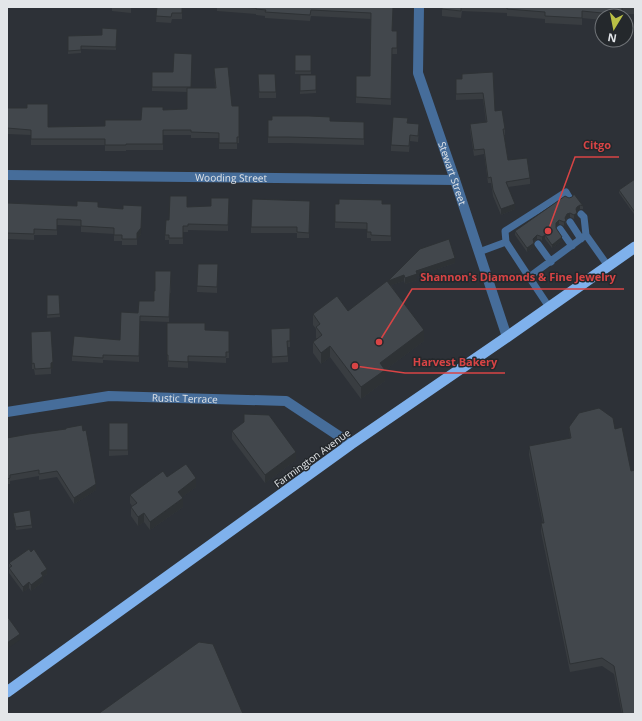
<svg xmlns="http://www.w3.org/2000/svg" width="642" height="721" font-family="'Open Sans',sans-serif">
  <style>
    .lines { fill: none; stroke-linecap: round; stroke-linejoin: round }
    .service { stroke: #466d9a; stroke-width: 7 }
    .minor { stroke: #466d9a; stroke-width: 10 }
    .trunk { stroke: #7fb1ec; stroke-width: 11 }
    .wall { fill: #393d41 }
    .shaded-wall { fill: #2e3235 }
    .building { fill: #42474c; stroke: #2e3235 }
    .labels { text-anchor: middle; stroke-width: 3; stroke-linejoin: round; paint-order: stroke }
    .street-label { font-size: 10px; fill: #e3e6e9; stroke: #24282c }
    .leader { fill: none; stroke: #d84445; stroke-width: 1.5 }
    .callout-dot { fill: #d84445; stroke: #24282c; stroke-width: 1.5 }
    .callout-label { font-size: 11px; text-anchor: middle; font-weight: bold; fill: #d84445; stroke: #24282c; stroke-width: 3; stroke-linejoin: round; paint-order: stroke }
  </style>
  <rect width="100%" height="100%" fill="#2d3137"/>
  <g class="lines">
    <!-- service -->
    <path class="service" d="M581,214L584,217L586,235
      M570,222L581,239
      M560,229L572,246
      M506,242L505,231L566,192L569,197
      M538,244L551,262
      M479,252L506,242L529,277
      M549,307L529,277L586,235L608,266"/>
    <!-- minor -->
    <g class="minor">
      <path id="s1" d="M419,7L418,73L455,180L507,337"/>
      <path id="s2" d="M7,175L455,180"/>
      <path id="s3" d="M7,412L109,396L286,401L351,444"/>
    </g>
    <!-- trunk -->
    <path class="trunk" d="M7,692L351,444L507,337L635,247"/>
  </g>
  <!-- wall -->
  <path class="wall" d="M112,7H131V13L112,11Z
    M157,7H182V19H172L171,23L156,22Z
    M217,7H393L392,31H397V54H392L391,105L356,103V76H370L371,19L311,16L310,21L265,18V16L256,15V14L217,11Z
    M442,7H635V14H623L622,16H602V20L582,18V25L545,23V19L507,16V13L462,11L461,18L442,16Z
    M117,29L116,50L81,49V53L68,54V36L102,35Z
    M295,55H311V74H295Z
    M214,68L232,106H239V143H237V149H219V138H191V135H163V150H126V151H105V145H31V135L7,134V108H27L48,127L105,126L141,120L163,110L187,109V92L152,91V72L191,88H215Z
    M493,72L495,111L505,129V135H504L508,160L530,178V184L508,187L515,209L501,215L493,196L491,183H488L484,154L474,156L470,130V124L486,122L483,99L456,100V79H462Z
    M258,74L276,92V98H259Z
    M300,75H316V93L300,94Z
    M268,120L364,122V145L288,143H268Z
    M408,123L419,129L418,142L410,141L409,152L391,151V145Z
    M635,179L634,214L619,193V190Z
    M229,198L228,231L188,230V232H183V244H169V240H165V235L169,220L187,207L211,206Z
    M569,198L583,206V209H580L577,211V217L574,219L570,217L567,218L566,221V225L564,226L559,224L556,227V228L562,241L552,248L545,239L542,241L540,239H537L534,242V247L527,252L515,235V231Z
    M310,201L309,238H297V233H251V227Z
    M7,203L98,207L141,234L137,239V245H122V241H114V234L81,232V226L57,225V235H34V240L7,239Z
    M335,204H391V241H371V238H367V229L335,228Z
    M420,249L455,263L417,276V280L405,284L404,281L391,285L424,341L385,370V381L361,399L330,357L321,364L313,353V342L317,339L316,338V329L313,325V314L348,311L388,282Z
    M198,264H218L217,293L197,292Z
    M171,271V293H170L169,322L140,321L139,362L103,360V363L72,361V356L120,340L138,313L154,301L155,291Z
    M47,295H59L60,317L47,318Z
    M167,323L205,330L229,331V358H226V363L188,361V368L168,367V361H167Z
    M31,332L53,368L51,369V374L35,375L34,369H32Z
    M271,335L290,341V347H288V362L272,363Z
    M109,423H128V455L109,456Z
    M569,427L635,714H622L614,674L602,666L570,672L541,532V523H543L529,455V446L570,438Z
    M232,431L296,460L265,483L232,439Z
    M7,438L96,490L74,504L57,477L39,480V476L10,481V484H7Z
    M167,477L196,487L182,497L183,507L150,530L144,522L138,526L131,516V507L132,506L130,503V495Z
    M13,513L32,525V528L16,530Z
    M9,563L47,574L43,577V582L31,591L29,588L23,592L9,573Z"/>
  <!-- shaded-wall -->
  <path class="shaded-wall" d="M515,204V209L501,215V209Z
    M580,205V209L577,211L576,213V209L577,207Z
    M142,206L141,234L137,239V233Z
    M570,213V217L567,218L565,221L566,225L564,226V222L565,218L567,214Z
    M577,213V217L574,219V215Z
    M559,220V224L556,227V223Z
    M537,235V239L533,242V239Z
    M545,235V239L542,241V237Z
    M562,237V241L552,248V245Z
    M534,243V247L527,252V248Z
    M455,258V263L417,276V280L405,284V278L416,271Z
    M404,275V281L388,286V281Z
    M424,330V341L385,370V381L361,399V387L380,363Z
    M330,346V357L321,364V353Z
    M53,362V368L51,369V363Z
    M296,452V460L265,483V475Z
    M196,478V487L178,500V492Z
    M96,484V490L74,504V498Z
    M183,498V507L150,530V522Z
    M144,513V522L138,526V517Z
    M47,569V574L43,577V582L31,591V585L41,573Z
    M29,582V588L23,592V587Z
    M20,634V640L7,649V643Z"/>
  <!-- building -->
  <path class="building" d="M157,7H182V13H172L171,17L156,16Z
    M239,7H393L392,31H397V48H392L391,99L356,97V76H370L371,13L311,10L310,15L265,12L266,10L256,9V8Z
    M442,7H461V11L442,9Z
    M507,7H622V15L582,11V18L545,16V12L507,9Z
    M102,28L117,29L116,47L81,46V50L68,51V36L102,35Z
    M174,53L192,54L191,87H152V72H173Z
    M295,55H311V71H295Z
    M228,67L232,106H239V137H237V143H219V133L191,132V130H163V144H126V145H105V139H31V130L7,128V108H27V104H48V127L105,126V120H141L142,107H163V110L187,109V88H216L214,68Z
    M493,72L495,111L502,110L505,129H503L508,160L527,158L530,178L506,182L515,204L501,209L493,190L491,177L488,178L484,149L474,150L470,124L487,122L483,93L456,94V79H462V74Z
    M258,74H275L276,92H259Z
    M300,75H316V90L300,91Z
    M272,116H309L330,117V121L364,122V139L288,137H268V120H272Z
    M393,117L408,118L407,123L419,124L418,136L410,135L409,146L391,145Z
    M635,179V210L634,211L619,190Z
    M574,194L583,206L580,205L577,207L576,209L577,213L574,215L570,213L567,214L565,218L566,221L564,222L559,220L556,223V228L562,237L552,245L545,235L542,237L540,236L537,235L533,239L534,243L527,248L515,231L565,196L569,198L572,197Z
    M170,196H187V207L211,206V198H229L228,225L188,224V226H183V238H169V235H165L166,220H169Z
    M252,199L310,201L309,233L297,232V227H251Z
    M339,199L382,200V204H391V236L371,235V232H367V223L335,222V204H339Z
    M77,201L98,202V207L123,209V205L142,206L141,228L137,233V239H122V235H114V228L81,226V220L57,219V230L34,229V234L7,233V203L77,206Z
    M449,239L455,258L416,271L417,274L405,278L404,275L388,281L420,249Z
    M198,264H218L217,287L197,286Z
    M155,271H171L169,317L140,316L139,356L103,355V358L72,356L74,336L120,340L121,312L138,313L139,301H154V291H155Z
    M387,281L424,330L380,363L385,370L361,387L330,346L321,353L313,342L322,335L316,327L320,324L313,314L337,296L348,311Z
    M47,295H59L60,314L47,315Z
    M167,323H205V330L229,331V352H226V357L188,356V362L168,361V355H167Z
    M290,328V341H287L288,356L272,357L271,329Z
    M51,331L53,362L51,363V368L35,369L34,363L32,364L31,332Z
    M599,408L613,418L615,429L622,427L631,471L635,470V714H623L614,666L602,658L570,664L541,523H544L529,446L571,438L569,427L579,413Z
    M244,414L269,415L296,452L265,475L232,431L244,422Z
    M109,423H128V450H109Z
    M82,425L83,431L86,430L96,484L74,498L57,471L39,474V470L10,475V478L7,479V438L29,434L66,429V428Z
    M186,464L196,478L178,492L183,498L150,522L144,513L138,517L131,507L137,503L130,495L163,471L167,477Z
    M30,510L32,525L16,527L13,513Z
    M29,549L31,552L34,549L47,569L41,573L43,576L31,585L29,582L23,587L9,568L12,566L9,563Z
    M7,616L20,634L7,643Z
    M199,642L213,644L243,714H98Z"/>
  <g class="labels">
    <!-- street labels -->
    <g class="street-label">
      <text dy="4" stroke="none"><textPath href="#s1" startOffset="172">Stewart Street</textPath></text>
      <text dy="4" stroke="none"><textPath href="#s2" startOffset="224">Wooding Street</textPath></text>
      <text dy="4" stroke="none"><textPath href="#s3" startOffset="179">Rustic Terrace</textPath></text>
      <text transform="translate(312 458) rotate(-36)" y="4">Farmington Avenue</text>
    </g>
  </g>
  <!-- callouts -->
  <path class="leader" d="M548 231L575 157H619M379 342L412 289H624M355 366L405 373H505"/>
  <g class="callout-dot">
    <circle cx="548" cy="231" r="4"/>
    <circle cx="379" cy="342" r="4"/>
    <circle cx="355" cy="366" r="4"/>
  </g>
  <g class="callout-label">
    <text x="597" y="149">Citgo</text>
    <text x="518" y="281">Shannon's Diamonds &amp; Fine Jewelry</text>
    <text x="455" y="366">Harvest Bakery</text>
  </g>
  <!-- border -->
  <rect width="642" height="721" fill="none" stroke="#e3e6e9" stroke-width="16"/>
  <!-- north arrow -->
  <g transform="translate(614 28) rotate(190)"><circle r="19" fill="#24282c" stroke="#707478"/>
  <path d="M0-3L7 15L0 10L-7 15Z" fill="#bac045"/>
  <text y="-6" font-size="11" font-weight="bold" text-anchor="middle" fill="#e3e6e9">N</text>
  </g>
</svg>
